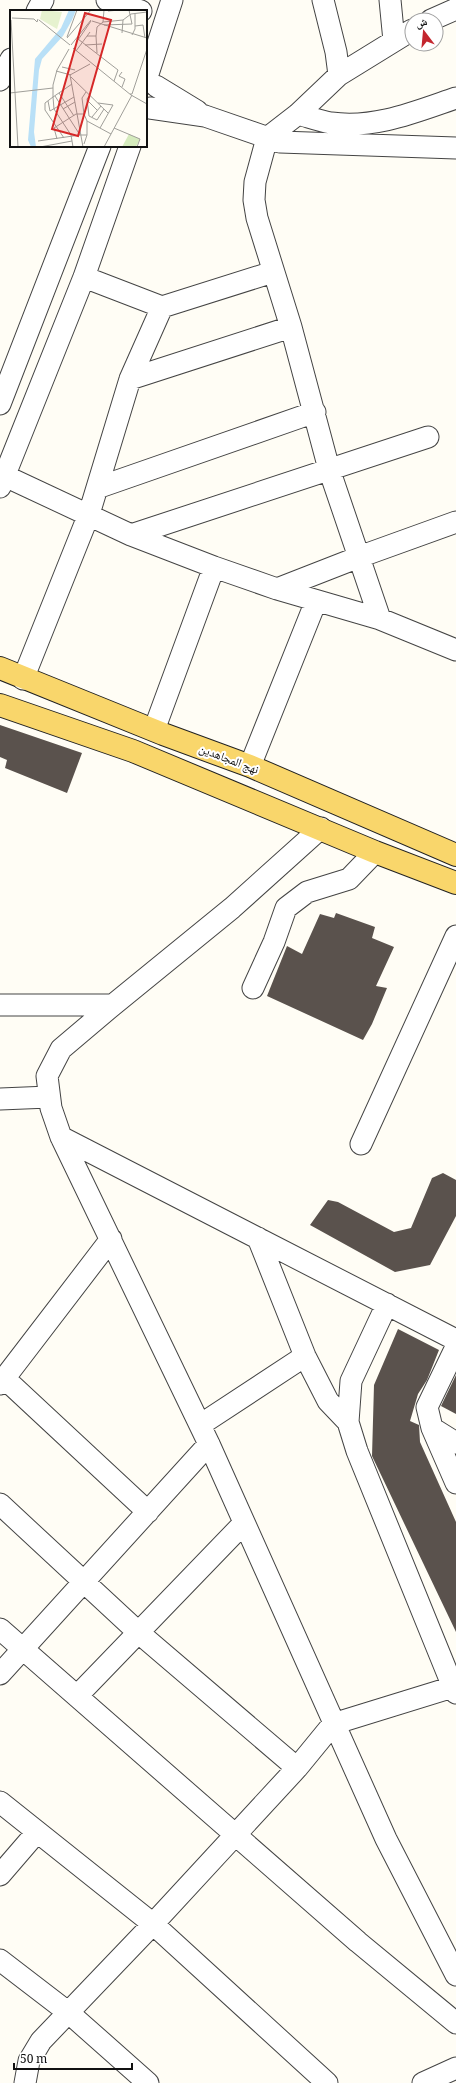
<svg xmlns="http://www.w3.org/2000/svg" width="456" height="2083" font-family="Georgia,'Noto Naskh Arabic',serif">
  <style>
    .building { fill: #5a524d }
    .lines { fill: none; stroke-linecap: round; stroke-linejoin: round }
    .minor-casing { stroke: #444; stroke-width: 23 }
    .major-casing { stroke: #222; stroke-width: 24 }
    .minor { stroke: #fff; stroke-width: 21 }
    .major { stroke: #f9d66b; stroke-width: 22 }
    .labels { text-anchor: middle; stroke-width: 4; stroke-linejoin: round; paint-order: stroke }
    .street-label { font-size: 12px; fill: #111; stroke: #fff }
    .inset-road { fill: none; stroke: #a09f9a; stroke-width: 1 }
    .view { fill: #d62828; fill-opacity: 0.15; stroke: #d62828; stroke-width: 2 }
    .inset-edge { fill: none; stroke: #111; stroke-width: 2 }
  </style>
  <rect width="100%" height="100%" fill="#fffdf5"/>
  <!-- building -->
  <path class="building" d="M0,725L82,753L67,793L5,768L7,760L0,757Z
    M336,913L375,927L372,938L394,947L376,986L387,988L372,1024L363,1040L267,996L287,946L302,954L320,914L334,918Z
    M443,1173L456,1180V1216L430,1265L395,1272L310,1225L328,1200L338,1202L394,1232L411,1228L432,1178Z
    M398,1329L439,1350L427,1380L418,1394L410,1421L419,1425L420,1442L456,1522V1632L372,1456L374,1385Z
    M456,1375V1414L441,1406Z"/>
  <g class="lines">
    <defs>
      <path id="minor" d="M107,0L141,11
        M323,0L336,52L339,75
        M390,0L394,41
        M37,11L43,0
        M431,20L456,9
        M147,77L172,0
        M0,80L11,59
        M156,86L197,111
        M150,108L205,116L280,142L456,148
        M298,114C309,117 320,121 331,123C375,129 415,112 456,98
        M84,277L162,307L273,272
        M291,327L257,218L254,200L255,182L267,138L298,114L339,75L412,30
        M130,379L291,327L329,469L380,619
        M0,404L100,146
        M5,476L131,535L214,567L277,589L380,619L456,650
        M0,487L84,277L130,146
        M97,488L315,412
        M131,535L428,437
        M277,589L359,557L456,522
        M23,679L89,514L130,379L162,307
        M154,730L214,567
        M250,766L316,601
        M321,828L232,908L113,1005L61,1049L47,1076L51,1108L61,1137L209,1444L386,1839L456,1975
        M253,988L274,942L286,908L307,892L349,879L375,852
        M0,1005H113
        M0,1099L49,1097
        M61,1137L456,1340
        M361,1144L456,936
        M258,1238L305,1356L328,1401L348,1422
        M387,1304L351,1381L348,1422L357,1451L453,1687
        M456,1347L427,1407L432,1428L456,1483
        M4,1378L148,1512
        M0,1384L111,1239
        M200,1425L305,1356
        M432,1428L456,1443
        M0,1504L139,1633L297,1768
        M0,1629L358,1942L456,2023
        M0,1674L209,1444
        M77,1696L244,1523
        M0,1802L153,1924L327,2083
        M0,1875L37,1832
        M0,1960L69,2013L148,2083
        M25,2083L29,2061L41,2041L153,1924L297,1768L333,1724L453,1687L456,1693
        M423,2083L456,2068"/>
      <path id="major" d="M0,668L163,734L250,766L456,855
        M0,705L133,751L375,852L456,883"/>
    </defs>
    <!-- minor casing -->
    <use href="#minor" class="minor-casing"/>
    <!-- major casing -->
    <use href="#major" class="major-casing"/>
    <!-- minor -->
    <use href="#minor" class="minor"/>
    <!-- major -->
    <use href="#major" class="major"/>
  </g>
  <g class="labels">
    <!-- street labels -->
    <g class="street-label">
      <text transform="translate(229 759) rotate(21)" y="4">نهج المجاهدين</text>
    </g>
  </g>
  <!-- overview -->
  <g transform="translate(10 10)">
    <rect width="137" height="137" fill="#fffdf5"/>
    <path d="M119,124L130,129L126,137H112Z" fill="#d5ebbd"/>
    <path d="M32,0L52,2L47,19L30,9Z" fill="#e6f2cf"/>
    <path d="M59,0H66L62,10L53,26L32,49L29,60L24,122L26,137H21L18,130L25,49L51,18Z" fill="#b9e0f7"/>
    <path class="inset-road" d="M98,1L110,0M2,8L24,9L27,12L28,9M1,10L8,137M29,10L60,35M82,11L137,28M93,12L94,0M94,15L122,14L119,0M125,16L133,15L135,28M112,23L113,10M122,25L125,19V4M77,26H86L87,43M86,26L87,17L93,12L113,10L121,4L137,2M57,27L67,0M57,28L81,0M68,29L108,60L104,71M68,30L81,11M61,35L81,10M75,35L92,34M63,38L121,85V83M59,39L47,60L43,75V87L62,74M66,41L80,22M52,57L65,60M46,61L61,65M112,62L109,66L115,69L112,77M61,67L98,103M0,83L43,78M49,83L64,106M122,84L137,39M80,85L77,89L79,106L87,110L94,99M121,85L137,94M45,86L70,125H77M77,90L87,100M38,91L40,101L64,87M88,93L103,95L90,118M53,99L65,92M74,104L72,88L76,82M82,107L91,96M104,118L130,129L127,137M54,128L35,100V93L43,87L44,99L61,125L63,137M47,129L44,118L66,104H74L77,111L101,124M28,131L70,125M74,134L77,125V111M30,137L62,131M73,137L60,65L80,54M94,137L122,85"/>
    <path class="view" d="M75,3L101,10L68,126L42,119Z"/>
    <rect width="137" height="137" class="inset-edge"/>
  </g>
  <!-- north arrow -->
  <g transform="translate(424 32) rotate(344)"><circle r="19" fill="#ffffff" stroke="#a0a0a0"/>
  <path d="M0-3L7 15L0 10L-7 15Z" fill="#c4262e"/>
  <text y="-6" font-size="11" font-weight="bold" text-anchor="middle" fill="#111111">ش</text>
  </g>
  <!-- scale -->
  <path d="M14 2063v6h118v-6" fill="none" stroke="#111111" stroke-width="2"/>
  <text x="20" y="2063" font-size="12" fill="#111111" stroke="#ffffff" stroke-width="3" paint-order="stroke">50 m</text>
</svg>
